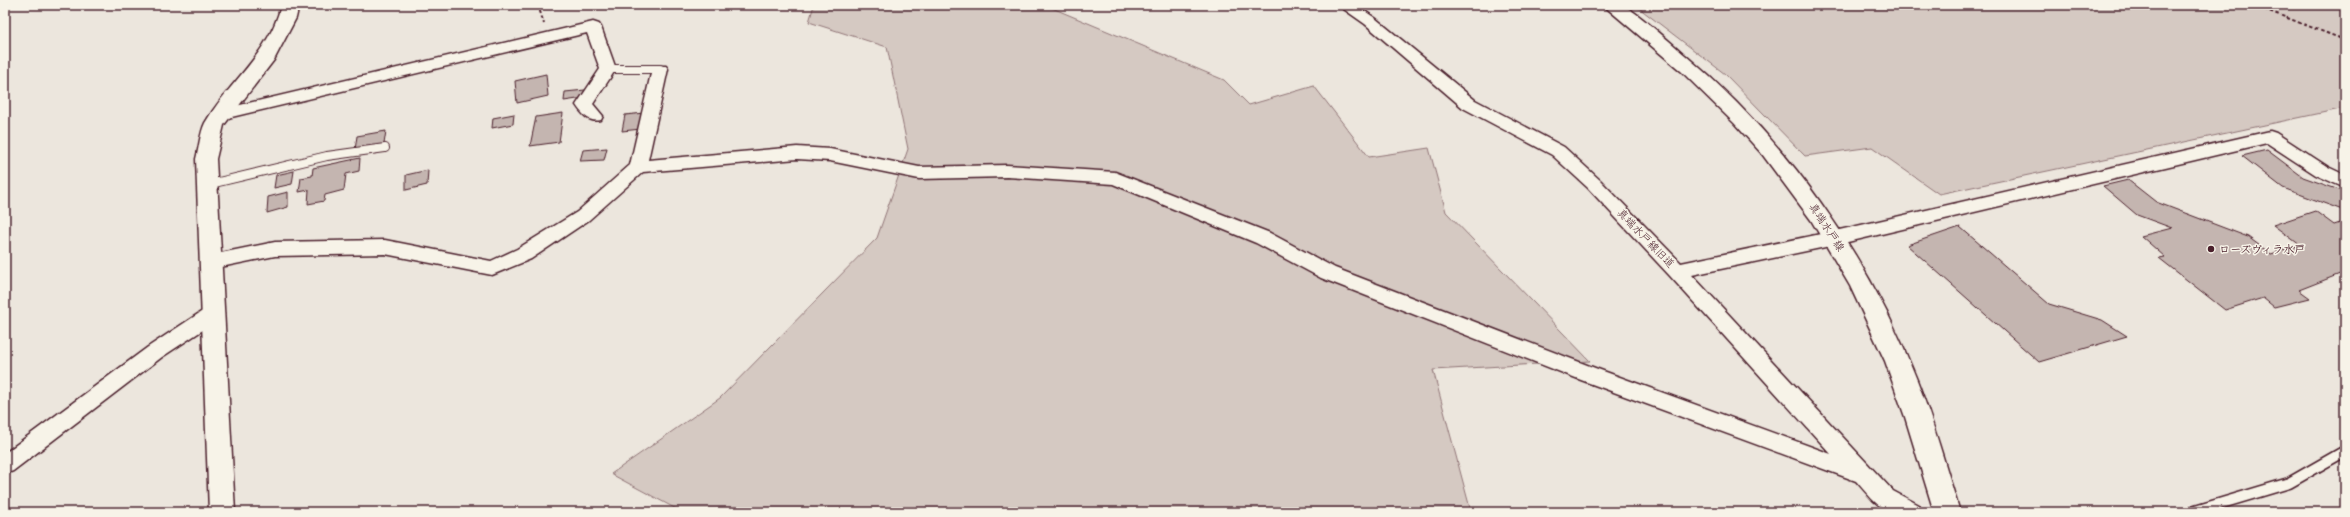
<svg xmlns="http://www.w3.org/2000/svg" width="2350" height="517" font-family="'Playpen Sans','Klee One',sans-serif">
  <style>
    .green { fill: #d5c9c2; stroke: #907476 }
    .building { fill: #c4b5b0; stroke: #4a1f2b }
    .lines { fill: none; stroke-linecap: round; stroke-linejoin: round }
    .service-far1-casing { stroke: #4a1f2b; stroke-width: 10 }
    .service-casing { stroke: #4a1f2b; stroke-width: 13 }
    .minor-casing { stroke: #4a1f2b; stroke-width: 3 }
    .tertiary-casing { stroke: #4a1f2b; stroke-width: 3 }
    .secondary-casing { stroke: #4a1f2b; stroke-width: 3 }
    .path { stroke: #4a1f2b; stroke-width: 2; stroke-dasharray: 3.5 2.5; stroke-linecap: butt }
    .service-far1 { stroke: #f7f3e8; stroke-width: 8 }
    .service { stroke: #f7f3e8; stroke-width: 10 }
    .minor { fill: #f7f3e8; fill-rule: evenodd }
    .tertiary { fill: #f7f3e8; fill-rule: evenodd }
    .secondary { fill: #f7f3e8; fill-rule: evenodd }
    .poi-dot { fill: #4a1f2b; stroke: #f7f3e8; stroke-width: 1.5 }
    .labels { text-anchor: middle; stroke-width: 3; stroke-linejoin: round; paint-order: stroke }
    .street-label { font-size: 11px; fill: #4a1f2b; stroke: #f7f3e8 }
    .poi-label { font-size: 11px; font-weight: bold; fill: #4a1f2b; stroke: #f7f3e8; text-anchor: start }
  </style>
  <rect width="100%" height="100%" fill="#ece6dd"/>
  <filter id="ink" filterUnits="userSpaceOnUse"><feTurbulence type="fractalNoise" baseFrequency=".025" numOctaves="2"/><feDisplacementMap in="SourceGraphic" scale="8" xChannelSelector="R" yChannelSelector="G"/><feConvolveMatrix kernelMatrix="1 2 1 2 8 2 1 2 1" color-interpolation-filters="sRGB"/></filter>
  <g filter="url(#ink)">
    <!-- green -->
    <path class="green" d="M814,5H1045L1224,80L1249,105L1314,86L1369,157L1429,148L1446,212L1590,361L1433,370L1471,512H682L611,474L720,398L877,238L908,149L887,47L809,22Z
      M1635,5H2345V108L1939,194L1872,147L1805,156L1725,74Z"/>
    <!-- building -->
    <path class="building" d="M546,74L548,96L517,103L515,81Z
      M585,90L584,98L564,101L565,92Z
      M563,113L559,142L530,146L536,117Z
      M644,113L641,129L622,131L625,115Z
      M514,114L513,124L492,128L493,118Z
      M386,131L384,144L355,150L357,136Z
      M607,148L604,160L580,161L583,150Z
      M2267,150L2303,177L2345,192V211L2283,188L2242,156Z
      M360,158L359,171L346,174L344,190L325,195L324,201L308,204L309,190L299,192L301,178L312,176L313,168Z
      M428,170L427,185L406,190V175Z
      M294,171L292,184L274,188L276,175Z
      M2128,180L2156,202L2248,237L2271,254L2300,245L2273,225L2315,211L2334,225L2343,222L2345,224V272L2299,290L2310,298L2274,307L2263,298L2225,310L2159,258L2165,257L2141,236L2172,228L2137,215L2103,186Z
      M288,192V207L267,213L268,197Z
      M1960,227L2049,304L2102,320L2127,336L2039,362L1907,245Z"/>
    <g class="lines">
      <defs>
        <path id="service-far1" d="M608,69H660
          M206,185L327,156L385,148"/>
        <path id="service" d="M2192,512L2289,483L2345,451"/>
        <path id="minor" d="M1338,5H1356L1375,18L1475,100L1564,147L1600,180L1681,263L1835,231L2270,131L2276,133L2328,167L2345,175V188L2316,175L2267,143L1835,245L1692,275L1893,491L1919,505L1922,512C1881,512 1883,512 1856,481L1581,380L1321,278L1256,243L1113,184L1007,177L919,179L830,161L797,159L643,172L589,220L531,259L492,275L385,254L275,256L211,269L204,267L201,262L204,257L211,255L275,242L385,240L491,261L517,249L577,212L630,165L652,69L654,66H666L668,69L648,160L797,147L830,149L919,167L1007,165L1115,172L1270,233L1335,268L1595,368L1831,454L1670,276L1588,188L1552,155L1463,108L1365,24Z
          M593,22L599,24L601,27L616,69L593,104L603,116L601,120C589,123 582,114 576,105L600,69L587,33L219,120L213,119L211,115L213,111L219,110Z
          M214,306L221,308L224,313L221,318L162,357L13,471L5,474V453L148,347L207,308Z"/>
        <path id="tertiary" d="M281,5H299L296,18L274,60L224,125L216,159L235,512H209L196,159C199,148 200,133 205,123C229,81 269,55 281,5Z"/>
        <path id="secondary" d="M1603,5C1609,5 1617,3 1622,5C1631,7 1676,47 1685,55C1788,142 1868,255 1917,380C1934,423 1946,468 1960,512H1934L1905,417L1885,361L1850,286L1811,220L1762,154L1734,123L1681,71Z"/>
      </defs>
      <!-- service-far1 casing -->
      <use href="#service-far1" class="service-far1-casing"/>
      <!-- service casing -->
      <use href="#service" class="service-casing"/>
      <!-- minor casing -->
      <use href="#minor" class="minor-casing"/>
      <!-- tertiary casing -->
      <use href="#tertiary" class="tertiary-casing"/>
      <!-- secondary casing -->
      <use href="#secondary" class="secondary-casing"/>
      <!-- path -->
      <path class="path" d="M538,5L544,24
        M2253,5L2345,40"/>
      <!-- service-far1 -->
      <use href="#service-far1" class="service-far1"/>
      <!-- service -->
      <use href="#service" class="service"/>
      <!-- minor -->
      <use href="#minor" class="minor"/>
      <!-- tertiary -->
      <use href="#tertiary" class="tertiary"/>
      <!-- secondary -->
      <use href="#secondary" class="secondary"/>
    </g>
  </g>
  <!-- markers -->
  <circle class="poi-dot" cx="2211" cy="249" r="4"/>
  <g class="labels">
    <!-- street labels -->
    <g class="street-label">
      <text transform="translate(1827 227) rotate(57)" y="4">真端水戸線</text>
      <text transform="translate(1646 238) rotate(46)" y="4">真端水戸線旧道</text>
    </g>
    <!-- poi labels -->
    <g class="poi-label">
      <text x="2219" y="253">ローズヴィラ水戸</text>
    </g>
  </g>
  <!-- margin -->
  <rect width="2350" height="517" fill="none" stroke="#f7f3e8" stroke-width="20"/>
  <rect x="10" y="10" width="2330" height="497" fill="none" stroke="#4a1f2b" stroke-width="1.5" filter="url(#ink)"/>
</svg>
